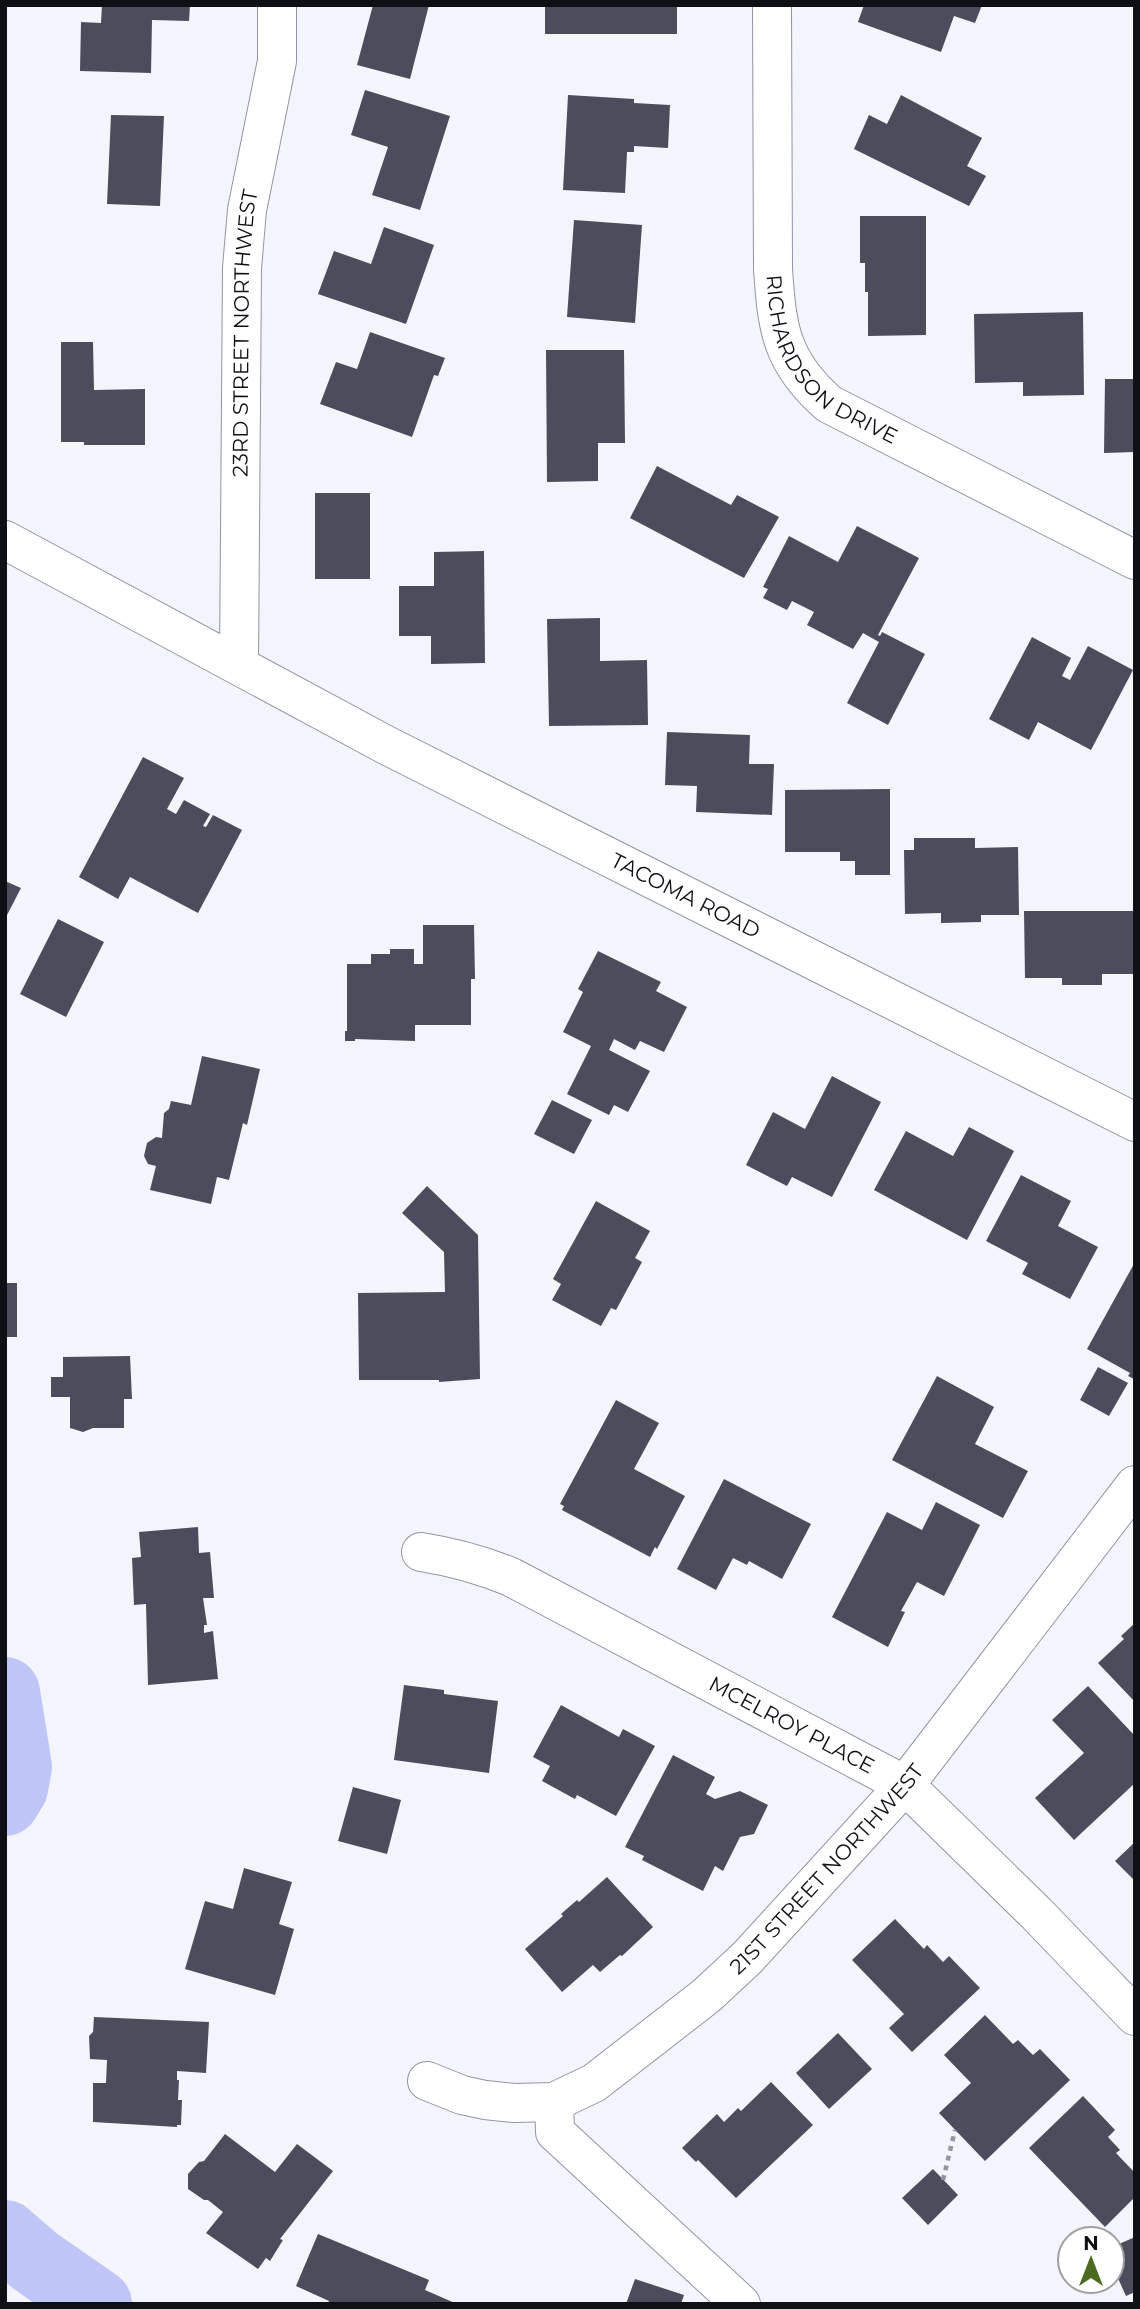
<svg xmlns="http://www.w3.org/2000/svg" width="1140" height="2309" font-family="Montserrat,sans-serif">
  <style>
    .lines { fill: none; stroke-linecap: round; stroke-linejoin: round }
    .river { stroke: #c0c5f8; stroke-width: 70 }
    .building { fill: #4b4d5d }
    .minor-casing { stroke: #9194a6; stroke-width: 40 }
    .path { stroke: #94959d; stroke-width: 4.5; stroke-dasharray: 5 5; stroke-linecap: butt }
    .minor { stroke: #fff; stroke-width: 38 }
    .labels { text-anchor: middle; stroke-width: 7; stroke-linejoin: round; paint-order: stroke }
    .street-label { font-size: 21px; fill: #0f1016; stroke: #fff }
  </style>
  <rect width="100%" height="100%" fill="#f3f4fc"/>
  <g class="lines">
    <!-- river -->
    <path class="river" d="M5,1692L17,1767L13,1788L5,1801
      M5,2235L35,2261L97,2304"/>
  </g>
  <!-- building -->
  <path class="building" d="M102,5H190L189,21L152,20L151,73L80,71L81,22L101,23Z
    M373,5H429L410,79L357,65Z
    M545,5H677V34H545Z
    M864,5H982L975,23L954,16L941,52L858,22Z
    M365,90L450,116L420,210L372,195L388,147L351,135Z
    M568,95L634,99V103L670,105L668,148L634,146V152H627L625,193L563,190Z
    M901,95L982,138L967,166L986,176L969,206L854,149L869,115L887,124Z
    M111,115L164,116L160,206L107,204Z
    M860,216H926V335L868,336V292H865V263H860Z
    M574,220L642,225L635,323L567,317Z
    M384,227L434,245L406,324L318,294L334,251L371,264Z
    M1083,312L1084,395L1023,396V382L975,383L974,314Z
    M370,332L445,358L438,376L434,375L412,437L320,404L336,362L357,369Z
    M61,342H93L94,390L145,389V445H84V442H61Z
    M546,350H624L625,443H598V481L547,482Z
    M1105,379H1135V452L1104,453Z
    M657,466L731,505L737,495L779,517L744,578L630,518Z
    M315,493H370V579H315Z
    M857,526L919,558L878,635L880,636L882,632L925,654L888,725L847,703L879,642L863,633L853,649L807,625L814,612L792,601L787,610L763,598L768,589L763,587L789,536L838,562Z
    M484,551L485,663L431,664V636H399V586H434V552Z
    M600,618V661L647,660L648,725L549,726L547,619Z
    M1032,637L1071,658L1062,676L1070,680L1088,646L1133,670L1091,750L1038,722L1029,740L989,719Z
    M667,732L750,735L749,764H774L772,815L696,812L697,786L665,785Z
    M143,757L184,778L167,809L176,814L184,800L210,814L203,826L206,827L213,815L242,830L198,913L130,877L118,899L79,877Z
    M890,789V875H855V861H840V852H785V790Z
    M914,838H975V848L1018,847L1019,915H981V922L941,923V913L905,914L904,850H914Z
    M5,881L21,888L5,919Z
    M1024,911H1135V974H1102V985H1062V978H1025Z
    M58,919L104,942L66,1017L20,994Z
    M423,925H474L475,979H471V1025H415V1041L355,1039V1041H345V1031H347V964H371V954H390V949H414V964H423Z
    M598,951L661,982L656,991L687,1007L664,1052L640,1041L635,1050L614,1039L609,1050L650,1071L628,1112L614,1105L609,1115L567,1094L591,1046L563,1032L583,992L578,989Z
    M202,1056L260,1069L247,1125L243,1123L229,1180L217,1177L211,1204L150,1190L156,1166L148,1164L144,1156L147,1143L156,1137L162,1138L164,1113L169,1109L171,1101L191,1105Z
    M832,1076L881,1102L832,1197L792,1177L787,1186L746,1165L773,1112L805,1129Z
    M552,1100L592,1120L574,1154L534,1134Z
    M969,1127L1014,1151L967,1240L874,1190L906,1131L953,1156Z
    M1021,1175L1071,1201L1058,1226L1098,1247L1070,1299L1022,1274L1028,1263L986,1241Z
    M427,1186L478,1235L480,1379L439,1382V1380H359L358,1293L445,1292L444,1252L402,1213Z
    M596,1201L650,1231L635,1258L642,1262L616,1310L611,1308L601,1326L552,1300L561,1284L553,1279Z
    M1135,1262V1378L1134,1379L1128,1376L1130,1373L1087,1349Z
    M5,1283H17V1337H5Z
    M130,1356L132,1399H124V1428H93L83,1432L70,1428V1397H51V1377H63V1357Z
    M1098,1367L1128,1383L1109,1416L1080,1400Z
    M937,1376L994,1407L975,1444L1028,1471L1003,1518L892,1460Z
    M616,1400L659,1423L634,1469L685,1496L657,1549L655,1547L650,1557L562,1510L564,1506L560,1504Z
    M724,1479L811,1524L782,1579L749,1561L747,1565L733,1558L716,1590L677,1569Z
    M936,1502L980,1525L944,1596L917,1582L901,1611L905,1612L888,1647L832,1617L887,1512L922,1530Z
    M198,1527L199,1553L210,1552L214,1598H203L207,1625H204V1633L213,1631L218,1679L148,1685L146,1604L134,1605L132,1558L141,1557L139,1532Z
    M1135,1623V1702L1098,1663L1124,1639L1121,1636Z
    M404,1685L444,1690V1694L498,1701L489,1773L394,1760Z
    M1088,1686L1135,1736V1783L1074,1840L1035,1798L1084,1753L1052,1720Z
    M561,1705L619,1737L623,1729L655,1746L616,1816L577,1795L575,1799L542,1781L550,1766L533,1757Z
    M673,1755L715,1777L706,1794L715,1799L740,1791L768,1805L754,1834L740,1837L723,1871L715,1866L703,1891L642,1860L644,1856L625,1847Z
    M353,1787L401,1800L387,1854L338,1841Z
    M1135,1842V1881L1115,1861Z
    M244,1868L292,1882L279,1924L294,1929L275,1995L185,1969L205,1901L233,1909Z
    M607,1877L653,1927L622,1956L620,1955L600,1972L593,1965L562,1992L525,1949L563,1916L561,1914L577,1900L579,1902Z
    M895,1919L924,1949L927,1945L943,1962L949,1956L980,1988L912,2052L889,2028L904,2014L852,1960Z
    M985,2015L1013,2044L1018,2040L1033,2055L1040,2049L1070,2080L985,2161L939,2113L971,2083L944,2055Z
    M94,2017L209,2022L206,2073L177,2071V2080H179L178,2100H182L181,2125H177V2127L93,2122V2083H106L107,2060L90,2059L89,2036L93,2032Z
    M838,2033L872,2069L829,2109L796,2073Z
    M771,2082L813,2125L736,2198L698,2160L696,2162L682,2148L717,2114L724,2122L738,2108L741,2111Z
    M1083,2096L1115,2130L1108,2137L1120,2150L1116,2153L1135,2173V2197L1105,2227L1029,2148Z
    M225,2134L275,2172L297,2144L333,2171L280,2239L283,2240L270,2261L266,2258L258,2269L206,2233L223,2212L208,2200H204L188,2189V2174L199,2162L204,2161Z
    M933,2169L958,2195L928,2225L902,2198Z
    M318,2234L429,2280L425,2290L457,2304H328L329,2301L296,2286Z
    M1135,2237V2292L1126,2296L1112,2265V2247Z
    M635,2279L684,2295L681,2304H626Z"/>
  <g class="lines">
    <defs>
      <g id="minor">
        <path id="s1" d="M772,5L773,269C777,329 781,362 829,404L1135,560"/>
        <path id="s2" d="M5,540L386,745L1135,1122"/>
        <path id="s3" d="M239,664L242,268L247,210L277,61V5"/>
        <path id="s4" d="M421,1552C453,1557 482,1565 511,1577L905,1785L1037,1914L1135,2016"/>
        <path id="s5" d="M427,2081L462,2095L485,2100L514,2103L554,2102L594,2083L706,1996L747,1958L905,1785L1135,1485"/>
        <path d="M554,2102L555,2132L741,2304"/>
      </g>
    </defs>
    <!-- minor casing -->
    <use href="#minor" class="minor-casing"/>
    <!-- path -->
    <path class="path" d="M943,2180L955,2130"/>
    <!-- minor -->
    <use href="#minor" class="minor"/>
  </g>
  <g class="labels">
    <!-- street labels -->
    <g class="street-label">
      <text dy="7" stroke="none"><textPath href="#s3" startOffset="331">23RD STREET NORTHWEST</textPath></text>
      <text dy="7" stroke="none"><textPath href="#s1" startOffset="380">RICHARDSON DRIVE</textPath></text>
      <text dy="7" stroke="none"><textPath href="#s2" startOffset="768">TACOMA ROAD</textPath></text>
      <text dy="7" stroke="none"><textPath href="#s4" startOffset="411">MCELROY PLACE</textPath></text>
      <text dy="7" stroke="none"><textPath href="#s5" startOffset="492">21ST STREET NORTHWEST</textPath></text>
    </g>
  </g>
  <!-- border -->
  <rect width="1140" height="2309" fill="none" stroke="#0f1016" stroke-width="14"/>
  <!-- north arrow -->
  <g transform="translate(1091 2260)"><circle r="33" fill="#ffffff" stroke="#9f9fa2" stroke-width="2"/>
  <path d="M0-5L12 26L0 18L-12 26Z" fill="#4a6b21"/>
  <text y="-10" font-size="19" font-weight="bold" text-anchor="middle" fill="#0f1016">N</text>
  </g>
</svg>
